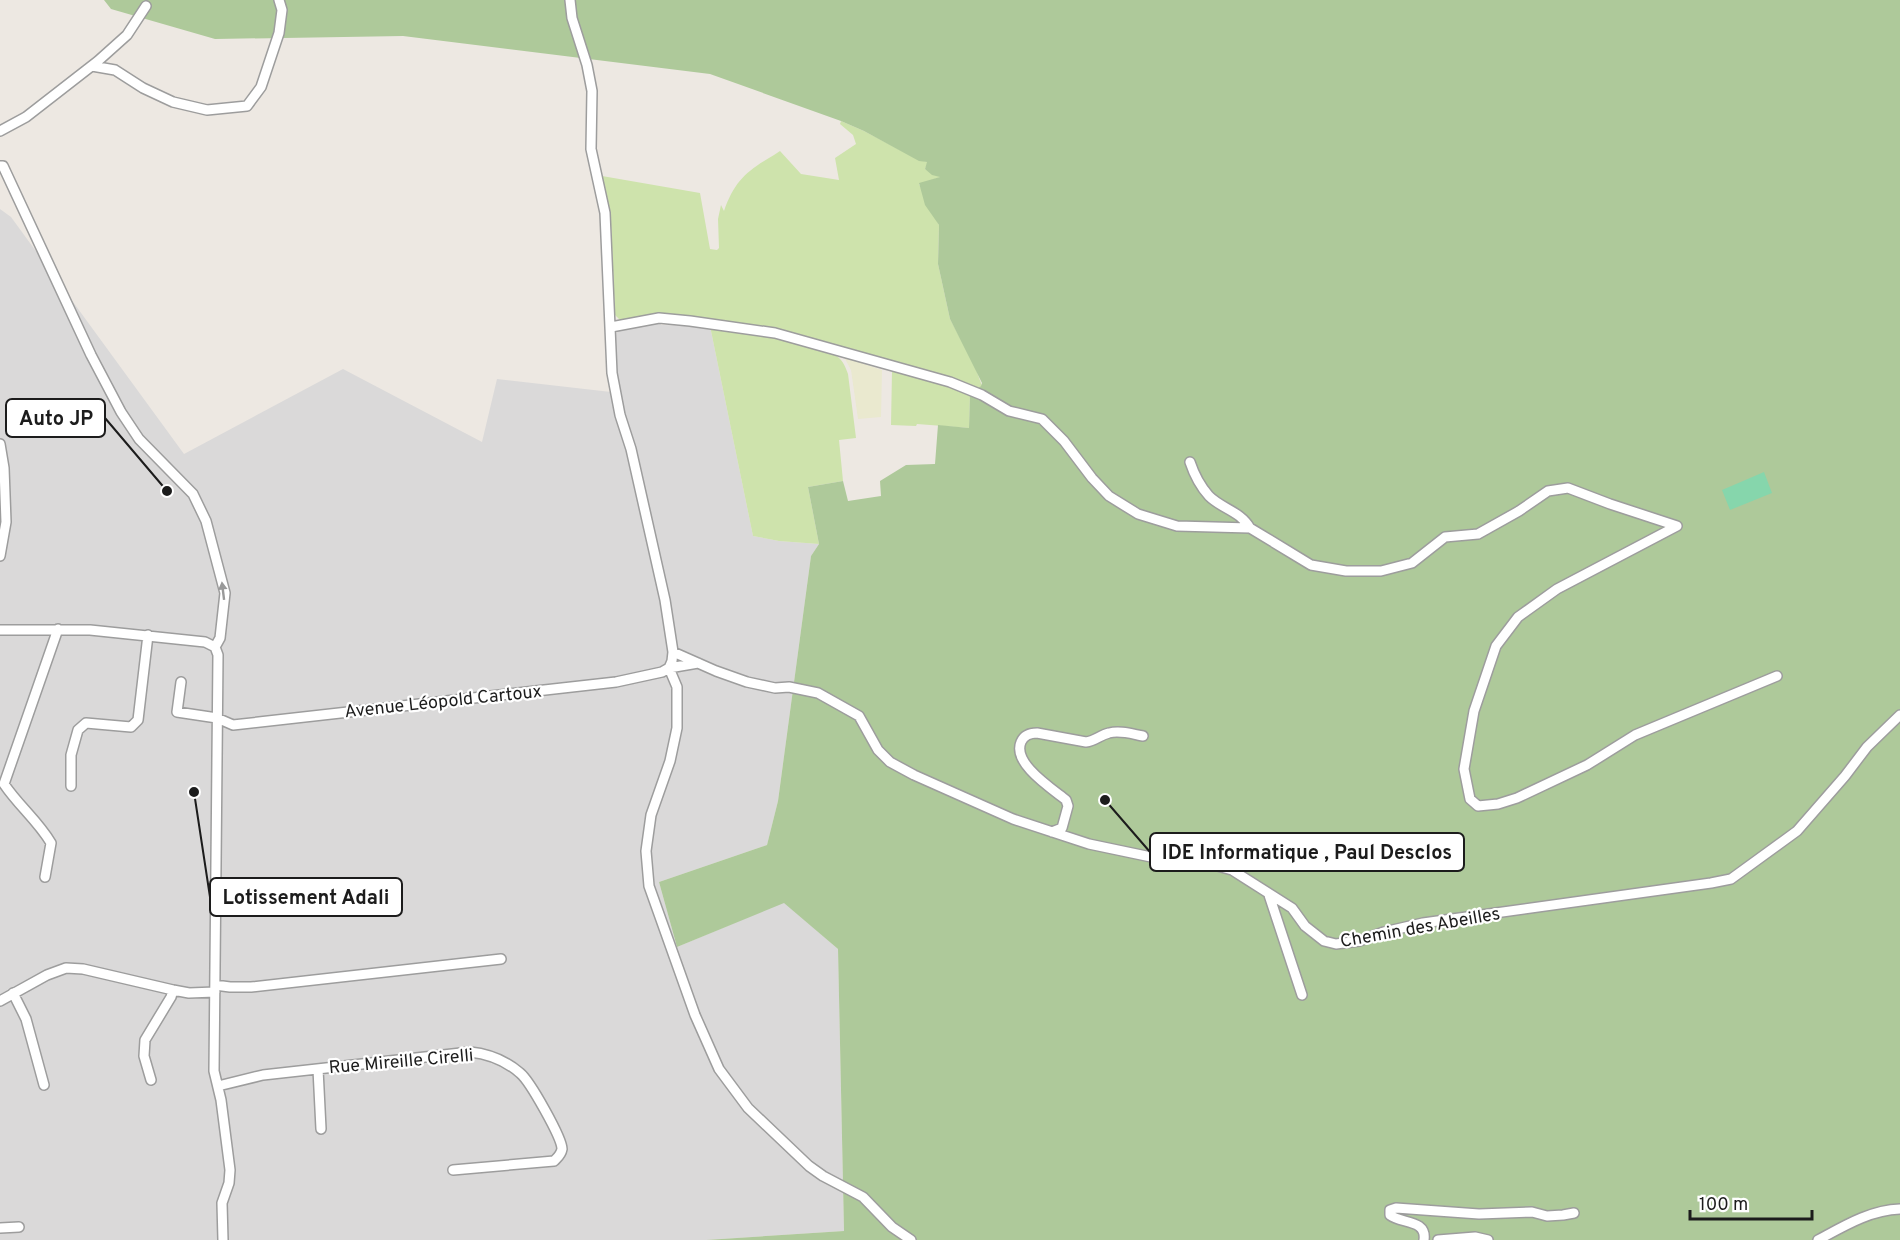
<svg xmlns="http://www.w3.org/2000/svg" width="1900" height="1240" font-family="Overpass,sans-serif">
  <style>
    .residential { fill: #dad9d9 }
    .farmland { fill: #eae9cf }
    .grass { fill: #cee3ac }
    .forest { fill: #aec99a }
    .pitch { fill: #86d6ac }
    .lines { fill: none; stroke-linecap: round; stroke-linejoin: round }
    .minor-casing { stroke: #9d9d9d; stroke-width: 12 }
    .minor { stroke: #fff; stroke-width: 9 }
    .oneway { fill: #999 }
    .labels { text-anchor: middle; stroke-width: 4.5; stroke-linejoin: round; paint-order: stroke }
    .street-label { font-size: 18px; fill: #1c1c1c; stroke: #fff }
    .leader { fill: none; stroke: #1c1c1c; stroke-width: 2 }
    .callout-dot { fill: #1c1c1c; stroke: #fff; stroke-width: 2 }
    .callout { fill: #fff; stroke: #1c1c1c; stroke-width: 2 }
    .callout-label { font-size: 20px; text-anchor: middle; font-weight: bold; fill: #1c1c1c }
  </style>
  <rect width="100%" height="100%" fill="#ede8e2"/>
  <!-- residential -->
  <path class="residential" d="M0,209L11,217L184,454L343,369L482,442L497,379L611,392L615,334L620,330L660,321L661,325L710,326L753,536L779,541L819,544L811,556L778,801L767,845L659,882L677,947L784,902L838,949L844,1231L706,1240H0Z"/>
  <!-- farmland -->
  <path class="farmland" d="M844,357L882,370L881,417L858,419L851,370Z"/>
  <!-- grass -->
  <path class="grass" d="M841,121L864,131L919,160L928,162L925,169L941,177L919,184L939,225L938,264L950,319L974,364L982,386L977,388L712,320C681,315 652,317 621,321L615,315L611,225L602,176L700,193L710,249L717,250L719,248L718,219L721,205L724,211C735,180 747,171 774,155L780,151L801,174L839,180L835,158L856,144L853,135L840,124Z
    M710,326L777,336L778,339C791,341 828,350 838,357C843,361 846,368 848,374L856,438L839,440L843,481L808,487L819,544L779,541L753,536Z
    M892,371L914,376L970,394L969,428L917,424L916,426L891,425Z"/>
  <!-- forest -->
  <path class="forest" d="M104,0H1900V1240H706L844,1231L838,949L784,903L677,947L659,882L767,845L778,801L811,556L819,544L808,487L843,481L848,501L881,496L880,481L906,465L935,464L938,425L969,428L970,394L981,386L982,383L950,319L938,264L939,225L925,205L919,183L940,177L932,175L925,169L927,162L919,161L864,131L841,121L710,74L403,36L215,39L111,9Z"/>
  <!-- pitch -->
  <path class="pitch" d="M1764,472L1772,493L1730,510L1722,490Z"/>
  <g class="lines">
    <defs>
      <path id="minor" d="M570,0L572,18L587,65L592,91L591,149L605,213L612,373L620,415L631,449L665,600L673,652L672,661L669,668
        M92,66L115,70L143,88L173,102L207,110L247,106L261,87L279,33L282,10L279,0
        M0,131L26,117L98,61L127,35L146,6
        M0,166H3L91,355L121,412L139,439L193,494L206,521L225,593L220,638L215,647
        M611,327L659,318L690,321L775,333L950,382L982,395L1009,411L1042,419L1064,441L1092,478L1109,496L1138,514L1177,526L1250,528L1311,565L1346,571H1381L1412,563L1445,537L1478,534L1519,511L1548,491L1568,488L1610,504L1677,526L1557,589L1518,617L1496,646L1474,711L1464,769L1470,799L1478,806L1498,804L1517,798L1587,765L1635,735L1777,676
        M0,444L4,468L6,522L0,556
        M1190,462C1194,474 1200,486 1209,496C1222,509 1240,511 1250,528
        M0,630H90L205,642L215,647
        M215,647L218,655L214,1071L221,1100L230,1170L229,1183L222,1203L223,1240
        M673,652L716,671L747,682L775,688L789,687L818,693L859,716L878,750L890,762L914,775L1013,819L1089,844L1151,857L1203,862L1232,870L1292,908L1305,926L1324,941L1336,944L1359,941L1384,932L1423,923L1711,883L1731,879L1797,831L1845,776L1867,747L1900,715
        M669,668L677,687V728L670,761L651,815L646,851L649,886L695,1015L719,1069L748,1108L809,1166L823,1176L863,1197L892,1227L911,1240
        M181,682L177,712L217,718L233,725L616,682L662,672L669,668L698,663
        M71,786V755L78,730L86,723L131,727L138,720L148,635
        M1052,832L1062,828L1068,806L1066,800C1051,788 1012,763 1021,742C1024,735 1030,733 1037,733L1086,742C1095,741 1100,735 1109,733C1120,730 1132,734 1143,736
        M45,877L51,843C38,821 18,805 4,784L58,629
        M1269,895L1302,995
        M215,985L230,987H251L501,959
        M13,993L26,1019L44,1085
        M0,1001L47,975L66,968L83,969L173,990L189,993L215,992
        M318,1069L321,1129
        M151,1080L144,1056L145,1040L171,997L173,990
        M218,1086L263,1075L470,1052C490,1054 505,1060 520,1073C530,1081 562,1138 562,1149C561,1155 558,1157 554,1161L453,1170
        M0,1228L19,1227
        M1424,1240C1427,1219 1401,1224 1390,1215V1210L1396,1208L1479,1214L1532,1212L1547,1216L1563,1215L1574,1213
        M1438,1240L1475,1237L1488,1240
        M1818,1240C1844,1226 1870,1210 1900,1209"/>
    </defs>
    <!-- minor casing -->
    <use href="#minor" class="minor-casing"/>
    <!-- minor -->
    <use href="#minor" class="minor"/>
  </g>
  <!-- one-way arrows -->
  <defs><path id="oneway-solid" d="M-6-.8H1V-3.2L6.5 0L1 3.2V.8H-6Z" transform="scale(1.5)"/></defs>
  <use class="oneway" href="#oneway-solid" transform="translate(223 591) rotate(-97)"/>
  <g class="labels">
    <!-- street labels -->
    <g class="street-label">
      <text transform="translate(443 701) rotate(-6)" y="6">Avenue Léopold Cartoux</text>
      <text transform="translate(1420 927) rotate(-10)" y="6">Chemin des Abeilles</text>
      <text transform="translate(401 1061) rotate(-5)" y="6">Rue Mireille Cirelli</text>
    </g>
  </g>
  <!-- callouts -->
  <path class="leader" d="M167 491L105 418M1105 800L1150 852M194 792L210 897"/>
  <g class="callout-dot">
    <circle cx="167" cy="491" r="6"/>
    <circle cx="1105" cy="800" r="6"/>
    <circle cx="194" cy="792" r="6"/>
  </g>
  <g class="callout">
    <rect x="6" y="399" width="99" height="38" rx="6"/>
    <rect x="1150" y="833" width="314" height="38" rx="6"/>
    <rect x="210" y="878" width="192" height="38" rx="6"/>
  </g>
  <g class="callout-label">
    <text x="56" y="425">Auto JP</text>
    <text x="1307" y="859">IDE Informatique , Paul Desclos</text>
    <text x="306" y="904">Lotissement Adali</text>
  </g>
  <!-- scale -->
  <path d="M1690 1210v9h122v-9" fill="none" stroke="#1c1c1c" stroke-width="3"/>
  <text x="1699" y="1210" font-size="18" fill="#1c1c1c" stroke="#ffffff" stroke-width="4.5" paint-order="stroke">100 m</text>
</svg>
